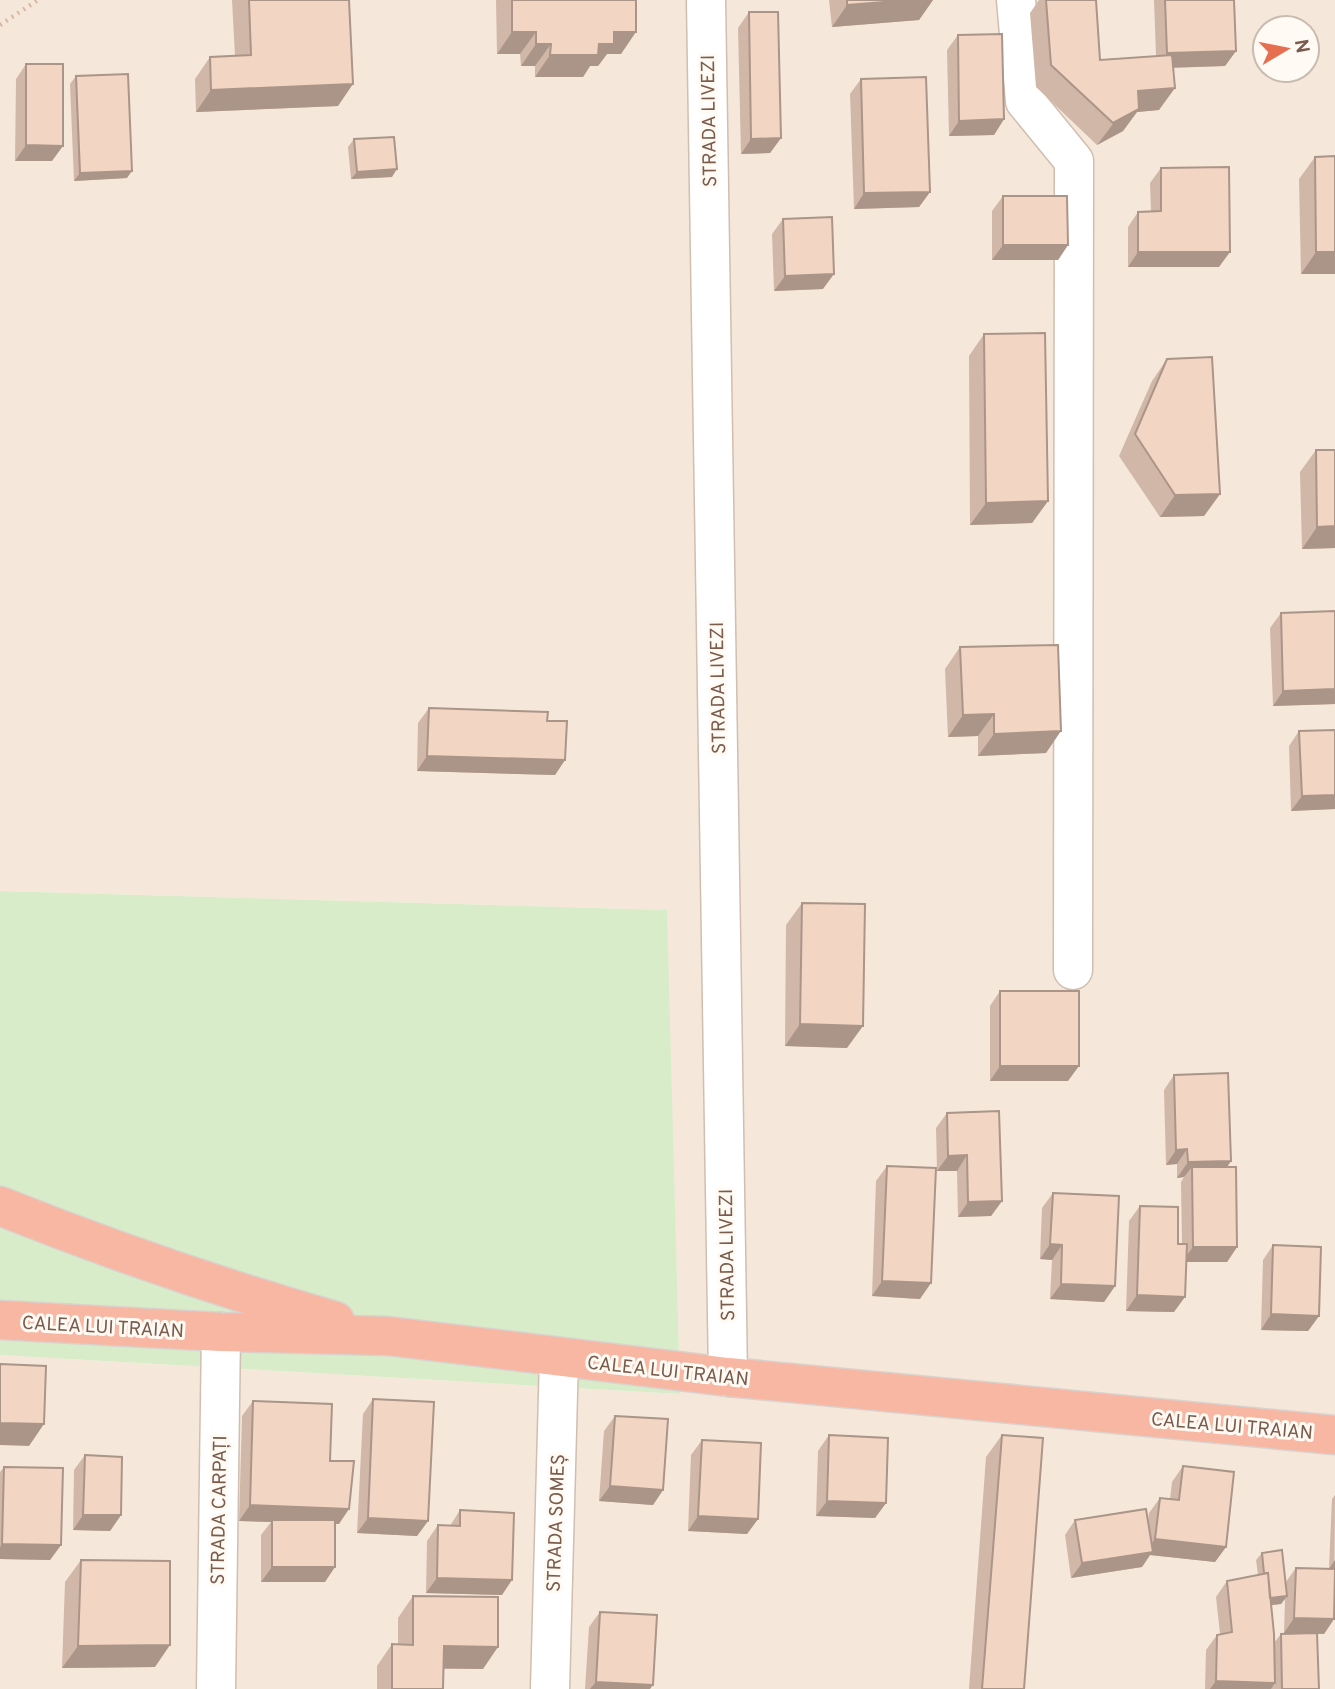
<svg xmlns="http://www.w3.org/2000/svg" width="1335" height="1689" font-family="Overpass,sans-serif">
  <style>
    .residential { fill: #f5e8da; fill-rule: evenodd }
    .green { fill: #d8ecc9 }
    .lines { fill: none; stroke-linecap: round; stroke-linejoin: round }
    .minor-casing { stroke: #d1beb0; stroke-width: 41 }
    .highway-casing { stroke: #dad1cd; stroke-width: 41 }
    .path { stroke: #d9b8a5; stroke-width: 4.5; stroke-dasharray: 2 5; stroke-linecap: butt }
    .minor { stroke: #fff; stroke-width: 38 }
    .highway { stroke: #f7b7a3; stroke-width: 38 }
    .wall { fill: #d1b7a8; fill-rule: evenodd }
    .shaded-wall { fill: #aa9588 }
    .building { fill: #f3d5c3; stroke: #aa9588; stroke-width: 2 }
    .labels { text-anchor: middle; stroke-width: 6; stroke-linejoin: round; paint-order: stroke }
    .street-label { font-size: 19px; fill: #7a5c4d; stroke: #fffaf3 }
  </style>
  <rect width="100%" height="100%" fill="#fdf6ec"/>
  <!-- residential -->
  <path class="residential" d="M0,0H1335V1689H0V1355L680,1394L666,910L0,891ZM1265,28H1307V70H1265Z"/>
  <!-- green -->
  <path class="green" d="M0,891L667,910L680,1394L0,1355Z"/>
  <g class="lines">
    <defs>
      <path id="minor" d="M706,0L728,1377
        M1016,0L1025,101L1074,161L1073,970
        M216,1689L221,1332
        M550,1689L559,1357"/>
      <path id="highway" d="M0,1206C110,1250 221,1288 335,1321
        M0,1320L221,1332L388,1336L728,1377L1335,1435"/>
    </defs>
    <!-- minor casing -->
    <use href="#minor" class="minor-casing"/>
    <!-- highway casing -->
    <use href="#highway" class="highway-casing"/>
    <!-- path -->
    <path class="path" d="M0,25L38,0"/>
    <!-- minor -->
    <use href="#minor" class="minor"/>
    <!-- highway -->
    <use href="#highway" class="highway"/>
  </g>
  <!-- wall -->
  <path class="wall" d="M232,0H349L338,106L196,112L195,79L210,57L235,56Z
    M496,0H636L621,54H607L598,66H590L583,77H535V66H521L520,54H497Z
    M829,0H933L919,20L832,27Z
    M1039,0H1096L1100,60L1156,56L1154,0H1234L1236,51L1225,66L1173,68L1159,110L1137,112L1123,131L1097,145L1036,87L1030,13Z
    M749,12L781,138L770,153L741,154L738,28Z
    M958,35L1004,119L994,135L949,136L947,50Z
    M26,64L52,161H15L16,79Z
    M76,76L127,178L74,181L70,84Z
    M861,79L930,192L919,207L854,209L850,94Z
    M354,139L392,177L351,179L348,147Z
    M1315,157L1335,274H1301L1299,179Z
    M1161,168L1219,267H1128V227L1138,212H1151L1150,183Z
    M1003,196L1068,245L1058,260H992V211Z
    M783,219L823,289L774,291L772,234Z
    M984,334L1048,501L1032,523L970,525L969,356Z
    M1167,359L1220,494L1204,516L1160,517L1119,456L1152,381Z
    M1316,450L1335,548L1302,549L1300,472Z
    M1335,611V704L1273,706L1270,628L1281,613Z
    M960,647L1046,753L978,756V736L948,737L945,669Z
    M429,708L547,721L565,760L555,775L417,771L418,723Z
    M1299,731L1335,809L1291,811L1289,746Z
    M802,903L847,1048L785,1046L786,925Z
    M1000,991L1068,1081H990V1006Z
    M1174,1075L1231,1161L1227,1167L1237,1247L1227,1262H1186L1174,1312L1126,1311L1129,1221L1140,1206L1178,1244H1182L1181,1182L1184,1177L1177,1178V1164L1166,1165L1164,1090Z
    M947,1113L1002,1201L991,1216L958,1217L957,1171H937L936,1128Z
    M887,1166L920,1299L872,1296L876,1181Z
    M1053,1193L1115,1286L1104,1302L1050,1299L1052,1260L1040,1259L1042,1208Z
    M1273,1245L1319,1316L1308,1331L1261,1330L1263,1260Z
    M373,1399L428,1521L417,1536L357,1533L363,1414Z
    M253,1401L330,1461L339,1524H335L325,1582H261V1535L271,1522L239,1521L242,1416Z
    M615,1416L663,1490L653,1505L599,1501L604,1431Z
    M829,1435L886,1503L875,1518L816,1516L818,1451Z
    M1002,1435L1024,1689H969L986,1457Z
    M702,1440L758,1519L747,1534L688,1531L691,1455Z
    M85,1455L121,1515L110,1531L73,1530L74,1470Z
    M1183,1466L1226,1547L1215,1562L1150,1555L1142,1567L1071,1578L1065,1535L1075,1520L1148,1521L1149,1513L1160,1498L1170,1499L1172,1482Z
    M4,1467L61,1545L50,1560L0,1559V1472Z
    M1335,1495L1334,1619L1324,1634H1317L1319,1689H1205L1206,1650L1217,1635L1220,1634L1216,1597L1227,1581L1258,1575L1256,1560L1262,1553L1285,1583L1296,1568H1329L1332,1499ZM1285,1599L1284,1633H1313L1281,1634L1274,1643L1271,1605L1281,1604Z
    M460,1510L502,1595L426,1593L427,1541L438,1525L450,1526Z
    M81,1560L155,1667L62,1668L65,1582Z
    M413,1596L483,1669H443V1689H377V1666L392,1644H398V1618Z
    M600,1612L650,1689H585L589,1627Z"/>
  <!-- shaded-wall -->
  <path class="shaded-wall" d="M909,0H933L919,20L832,27L847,5Z
    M512,32H536L520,54H497Z
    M614,32H636L621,54H607L598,66H590L583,77H535L550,55Z
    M536,44H551L535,66H521Z
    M1236,51L1225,66L1157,68L1167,53Z
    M353,84L338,106L196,112L211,90Z
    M1175,88L1159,110L1137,112L1123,131L1097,145L1138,91Z
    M1004,119L994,135L949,136L959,121Z
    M781,138L770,153L741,154L751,139Z
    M26,145L63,146L52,161H15Z
    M397,169L392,177L351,179L357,172Z
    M132,171L127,178L74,181L80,173Z
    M930,192L919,207L854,209L864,193Z
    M1003,245H1068L1058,260H992Z
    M1138,252H1230L1219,267H1128Z
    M1316,252H1335V274H1301Z
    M834,274L823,289L774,291L785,276Z
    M1220,494L1204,516L1160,517L1175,495Z
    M1048,501L1032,523L970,525L986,503Z
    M1335,526V548L1302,549L1317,527Z
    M1335,689V704L1273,706L1283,691Z
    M994,714L978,736L948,737L963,715Z
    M1061,731L1046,753L978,756L994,734Z
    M427,756L565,760L555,775L417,771Z
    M1335,795V809L1291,811L1302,796Z
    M800,1024L863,1026L847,1048L785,1046Z
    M1000,1066H1079L1068,1081H990Z
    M1187,1149L1177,1164L1166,1165L1176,1150Z
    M967,1155L957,1171H937L948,1156Z
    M1231,1161L1221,1176L1192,1167L1184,1177L1177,1178L1188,1162Z
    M1002,1201L991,1216L958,1217L968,1202Z
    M1050,1244L1062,1245L1052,1260L1040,1259Z
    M1193,1247H1237L1227,1262H1182Z
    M882,1281L931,1283L920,1299L872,1296Z
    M1061,1284L1115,1286L1104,1302L1050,1299Z
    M1137,1295L1185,1297L1174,1312L1126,1311Z
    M1271,1314L1319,1316L1308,1331L1261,1330Z
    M1,1423L44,1424L29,1446L0,1445V1425Z
    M610,1486L663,1490L653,1505L599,1501Z
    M827,1501L886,1503L875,1518L816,1516Z
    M250,1505L349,1509L339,1524L272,1522V1520L271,1522L239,1521Z
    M83,1515H121L110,1531L73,1530Z
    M698,1516L758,1519L747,1534L688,1531Z
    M368,1518L428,1521L417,1536L357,1533Z
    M1155,1539L1226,1547L1215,1562L1150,1555L1142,1567L1071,1578L1082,1563L1145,1553Z
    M2,1544L61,1545L50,1560L0,1559V1547Z
    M1335,1560V1569H1329Z
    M272,1567H335L325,1582H261Z
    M437,1578L512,1580L502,1595L426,1593Z
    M1287,1596L1281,1604L1262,1606L1267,1598Z
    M1294,1618L1334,1619L1324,1634L1284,1633Z
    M170,1645L155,1667L62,1668L78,1646Z
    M444,1646L498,1647L483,1669L428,1668Z
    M1216,1681L1275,1683L1271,1689H1210Z
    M596,1682L653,1685L650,1689H590Z"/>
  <!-- building -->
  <path class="building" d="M249,0H349L353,84L211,90L210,57L251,55Z
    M512,0H636V32H614V44H599L598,55H550L551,44H536V32H512Z
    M847,0H909L847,5Z
    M1046,0H1096L1100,60L1172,55L1175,88L1138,91L1139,109L1113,123L1051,65Z
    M1165,0H1234L1236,51L1167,53Z
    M749,12H778L781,138L751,139Z
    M1002,34L1004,119L959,121L958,35Z
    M26,64H63V146L26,145Z
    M128,74L132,171L80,173L76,76Z
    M926,77L930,192L864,193L861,79Z
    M394,137L397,169L357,172L354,139Z
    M1335,156V252H1316L1315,157Z
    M1229,167L1230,252H1138V212L1161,211V168Z
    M1003,196H1067L1068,245H1003Z
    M832,217L834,274L785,276L783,219Z
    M1045,333L1048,501L986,503L984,334Z
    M1212,357L1220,494L1175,495L1135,434L1167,359Z
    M1316,450H1335V526L1317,527Z
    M1335,611V689L1283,691L1281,613Z
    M1058,645L1061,731L994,734V714L963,715L960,647Z
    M429,708L548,712L547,721H567L565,760L427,756Z
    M1335,730V795L1302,796L1299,731Z
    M802,903L865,904L863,1026L800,1024Z
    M1000,991H1079V1066H1000Z
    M1228,1073L1231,1161L1188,1162L1187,1149L1176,1150L1174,1075Z
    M999,1111L1002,1201L968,1202L967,1155L948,1156L947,1113Z
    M887,1166L936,1168L931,1283L882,1281Z
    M1192,1167H1236L1237,1247H1193Z
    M1053,1193L1119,1196L1115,1286L1061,1284L1062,1245L1050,1244Z
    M1140,1206L1178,1207V1244H1187L1185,1297L1137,1295Z
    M1273,1245L1321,1247L1319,1316L1271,1314Z
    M0,1364L46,1366L44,1424L1,1423V1441H0Z
    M373,1399L434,1402L428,1521L368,1518Z
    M253,1401L332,1404L330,1461H354L349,1509L250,1505Z
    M615,1416L668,1419L663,1490L610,1486Z
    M829,1435L888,1438L886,1503L827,1501Z
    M1002,1435L1043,1438L1024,1689H982Z
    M702,1440L761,1443L758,1519L698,1516Z
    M85,1455L122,1457L121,1515H83Z
    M1183,1466L1234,1472L1226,1547L1155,1539L1160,1498L1179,1500Z
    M4,1467L63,1468L61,1545L2,1544Z
    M1146,1509L1153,1552L1082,1563L1075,1520Z
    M460,1510L514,1513L512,1580L437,1578L438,1525L460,1526Z
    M272,1520H335V1567H272Z
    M1282,1550L1287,1596L1270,1598L1268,1573H1264L1262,1553Z
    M81,1560L170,1561V1645L78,1646Z
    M1296,1568L1335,1569L1334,1619L1294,1618Z
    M1268,1573L1274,1634L1275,1683L1216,1681L1217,1635L1232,1632L1227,1581Z
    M413,1596L498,1597V1647L444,1646L443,1689H392V1644L413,1645Z
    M600,1612L657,1615L653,1685L596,1682Z
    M1317,1633L1319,1689H1282L1281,1634Z"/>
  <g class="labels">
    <!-- street labels -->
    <g class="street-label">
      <text transform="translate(708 121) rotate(-91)" y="7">STRADA LIVEZI</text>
      <text transform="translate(717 688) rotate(-91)" y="7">STRADA LIVEZI</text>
      <text transform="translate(726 1255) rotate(-91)" y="7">STRADA LIVEZI</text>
      <text transform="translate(103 1326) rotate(3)" y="7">CALEA LUI TRAIAN</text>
      <text transform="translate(668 1370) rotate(6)" y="7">CALEA LUI TRAIAN</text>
      <text transform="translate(1232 1425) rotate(5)" y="7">CALEA LUI TRAIAN</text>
      <text transform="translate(218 1510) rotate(-89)" y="7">STRADA CARPAȚI</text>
      <text transform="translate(555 1523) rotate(-88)" y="7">STRADA SOMEȘ</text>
    </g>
  </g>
  <!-- north arrow -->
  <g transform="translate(1286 49) rotate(80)"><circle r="33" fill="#fffaf3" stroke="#cabbb1" stroke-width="2"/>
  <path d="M0-5L12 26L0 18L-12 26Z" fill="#e76f51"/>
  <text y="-10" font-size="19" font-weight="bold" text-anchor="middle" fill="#7a5c4d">N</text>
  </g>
</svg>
